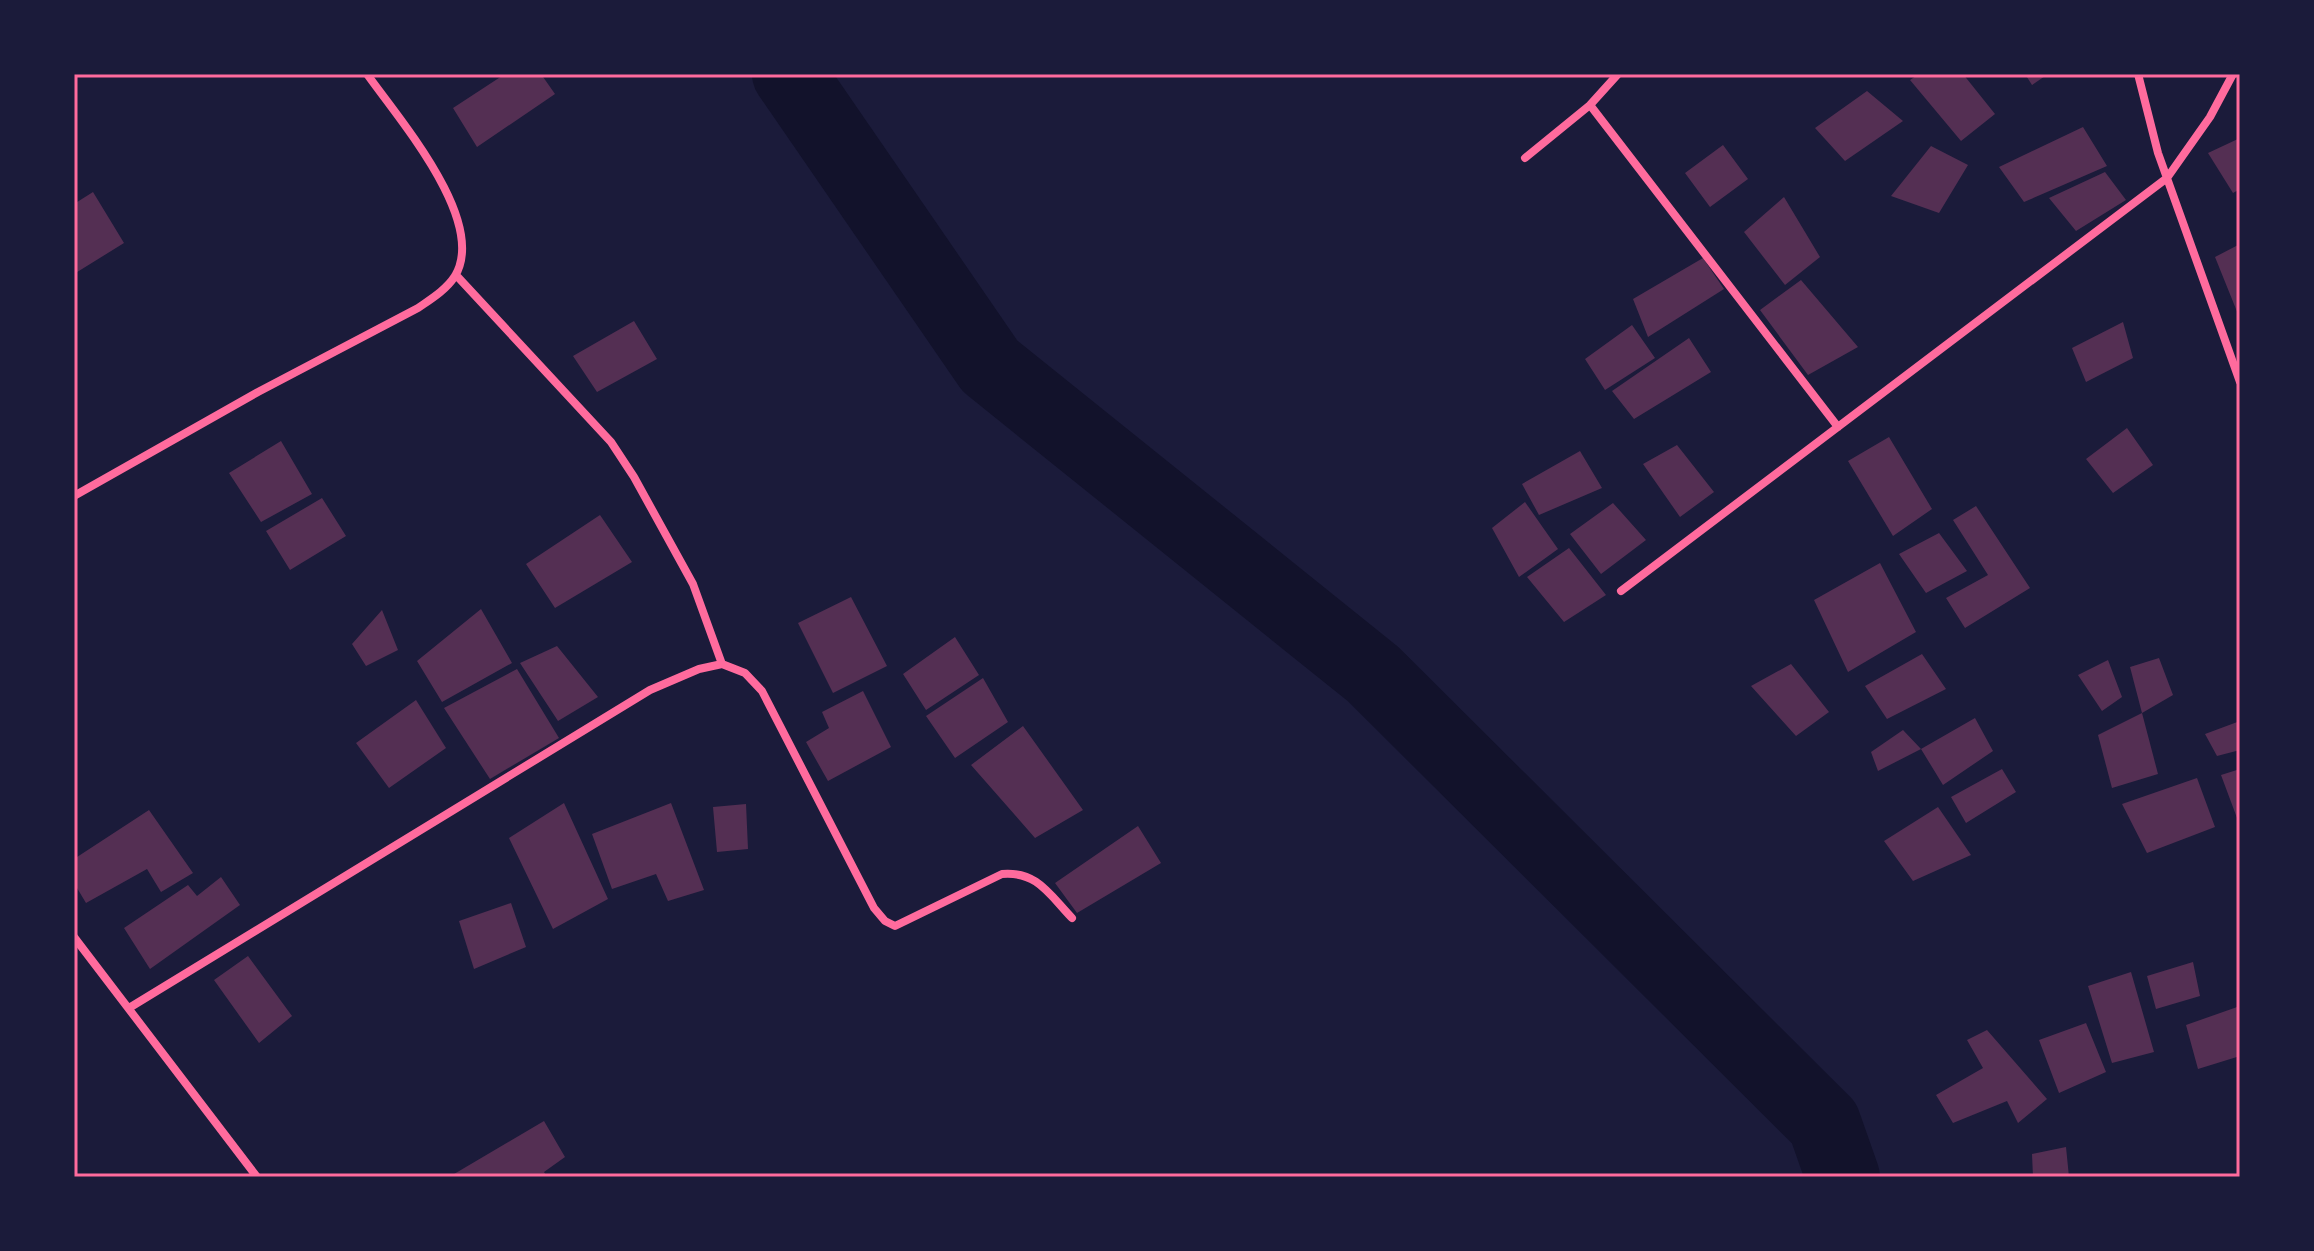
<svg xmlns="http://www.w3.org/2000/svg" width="2314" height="1251" font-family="'PT Sans Narrow',sans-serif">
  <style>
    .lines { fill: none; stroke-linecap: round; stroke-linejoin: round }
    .river { stroke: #12122b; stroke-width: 74 }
    .building { fill: #542f53 }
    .minor { stroke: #ff6b9d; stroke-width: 8 }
    .neatline { fill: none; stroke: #ff6b9d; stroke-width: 3 }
  </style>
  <rect width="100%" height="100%" fill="#1b1b3a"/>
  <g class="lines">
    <!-- river -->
    <path class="river" d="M789,74L990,366L1373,674L1824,1123L1843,1177"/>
  </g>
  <!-- building -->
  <path class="building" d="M505,74H541L555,94L477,147L453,108Z
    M1919,74H1963L1995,114L1961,141L1910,80Z
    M2025,74H2048L2032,85Z
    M1867,91L1903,121L1845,161L1815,128Z
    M2083,127L2107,166L2024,202L1999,167Z
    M2240,138V189L2233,193L2208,153Z
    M1723,145L1748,179L1710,207L1685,173Z
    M1931,146L1968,165L1939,213L1891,196Z
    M2105,172L2126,200L2076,231L2049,198Z
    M93,192L124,243L74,274V204Z
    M1784,197L1820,257L1785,285L1744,232Z
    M2240,244V319L2215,257Z
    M1703,258L1724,289L1648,337L1633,299Z
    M1801,280L1858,347L1808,375L1760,310Z
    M634,321L657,359L597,392L573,356Z
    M2123,322L2133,358L2086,382L2072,348Z
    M1632,325L1655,358L1605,390L1585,359Z
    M1689,338L1711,372L1634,419L1612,391Z
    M2127,428L2153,465L2113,493L2086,459Z
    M1889,437L1932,509L1893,536L1848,461Z
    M281,441L312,494L261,522L229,473Z
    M1677,445L1714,492L1680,517L1643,464Z
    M1580,451L1602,488L1539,515L1522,484Z
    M322,498L346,536L290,570L266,531Z
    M1525,502L1558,549L1519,577L1492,528Z
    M1613,503L1646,540L1601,574L1570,534Z
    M1976,506L2030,588L1965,628L1946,598L1988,575L1953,520Z
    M600,515L632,562L555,608L526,564Z
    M1939,533L1967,571L1926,593L1899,554Z
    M1569,548L1606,595L1564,622L1527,577Z
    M1880,563L1916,632L1848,672L1814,600Z
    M851,597L887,666L833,693L798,623Z
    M481,609L512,663L442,702L417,661Z
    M382,610L398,650L366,666L352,644Z
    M955,637L979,675L926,710L903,674Z
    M557,646L598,697L558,721L520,663Z
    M1922,654L1946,689L1887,719L1865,686Z
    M2159,658L2173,695L2142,713L2130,667Z
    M2108,660L2122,697L2102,711L2078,675Z
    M1791,664L1829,712L1796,736L1751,686Z
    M517,669L559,738L490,779L444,708Z
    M983,678L1008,722L955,758L926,716Z
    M863,691L891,747L828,781L806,742L829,728L822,712Z
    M416,700L446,748L389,788L356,743Z
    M2142,713L2158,774L2112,788L2098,735Z
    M1975,718L1993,751L1943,785L1921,749Z
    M2240,721V750L2217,756L2205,734Z
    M1023,726L1083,810L1035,838L971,765Z
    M1903,730L1921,749L1878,771L1871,752Z
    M2002,769L2016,792L1966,823L1951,797Z
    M2240,769V826L2221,775Z
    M2197,778L2215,827L2147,853L2122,804Z
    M564,803L608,899L553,929L509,838Z
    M671,803L704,890L668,901L656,874L612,889L592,834Z
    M746,804L748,849L717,852L713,807Z
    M1938,807L1971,855L1913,881L1884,841Z
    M149,810L193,873L161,892L147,869L86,903L74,883V859Z
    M1138,826L1161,863L1077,913L1055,883Z
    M221,877L240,905L150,969L124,928L188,885L197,896Z
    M511,903L526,947L474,969L459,921Z
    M248,956L292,1016L259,1043L214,980Z
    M2193,962L2200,996L2156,1009L2147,976Z
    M2131,972L2154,1052L2112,1063L2088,986Z
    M2240,1006V1056L2198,1069L2186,1025Z
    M2086,1023L2106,1072L2059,1093L2039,1040Z
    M1987,1030L2047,1099L2018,1123L2007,1101L1953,1123L1936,1095L1983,1068L1967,1040Z
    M544,1121L565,1157L544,1172L547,1177H449Z
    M2066,1147L2069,1177H2033L2032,1154Z"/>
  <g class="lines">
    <!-- minor -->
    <path class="minor" d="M1618,74L1590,105L1838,427
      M2138,74L2158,153L2240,382
      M1525,158L1590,105
      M456,275L611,442L634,477L693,584L722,664
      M74,496L258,392L418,308C431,299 446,290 455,276C488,221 398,118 367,74
      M1621,591L2167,178L2210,117L2233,74
      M74,937L257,1177
      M129,1008L650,690L699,669L722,664L745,673L762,691L874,908L885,921L895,926L1002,874C1037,871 1049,894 1072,918"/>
  </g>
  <!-- border -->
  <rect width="2314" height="1251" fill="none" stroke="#1b1b3a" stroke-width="152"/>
  <rect x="76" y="76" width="2162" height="1099" class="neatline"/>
</svg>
